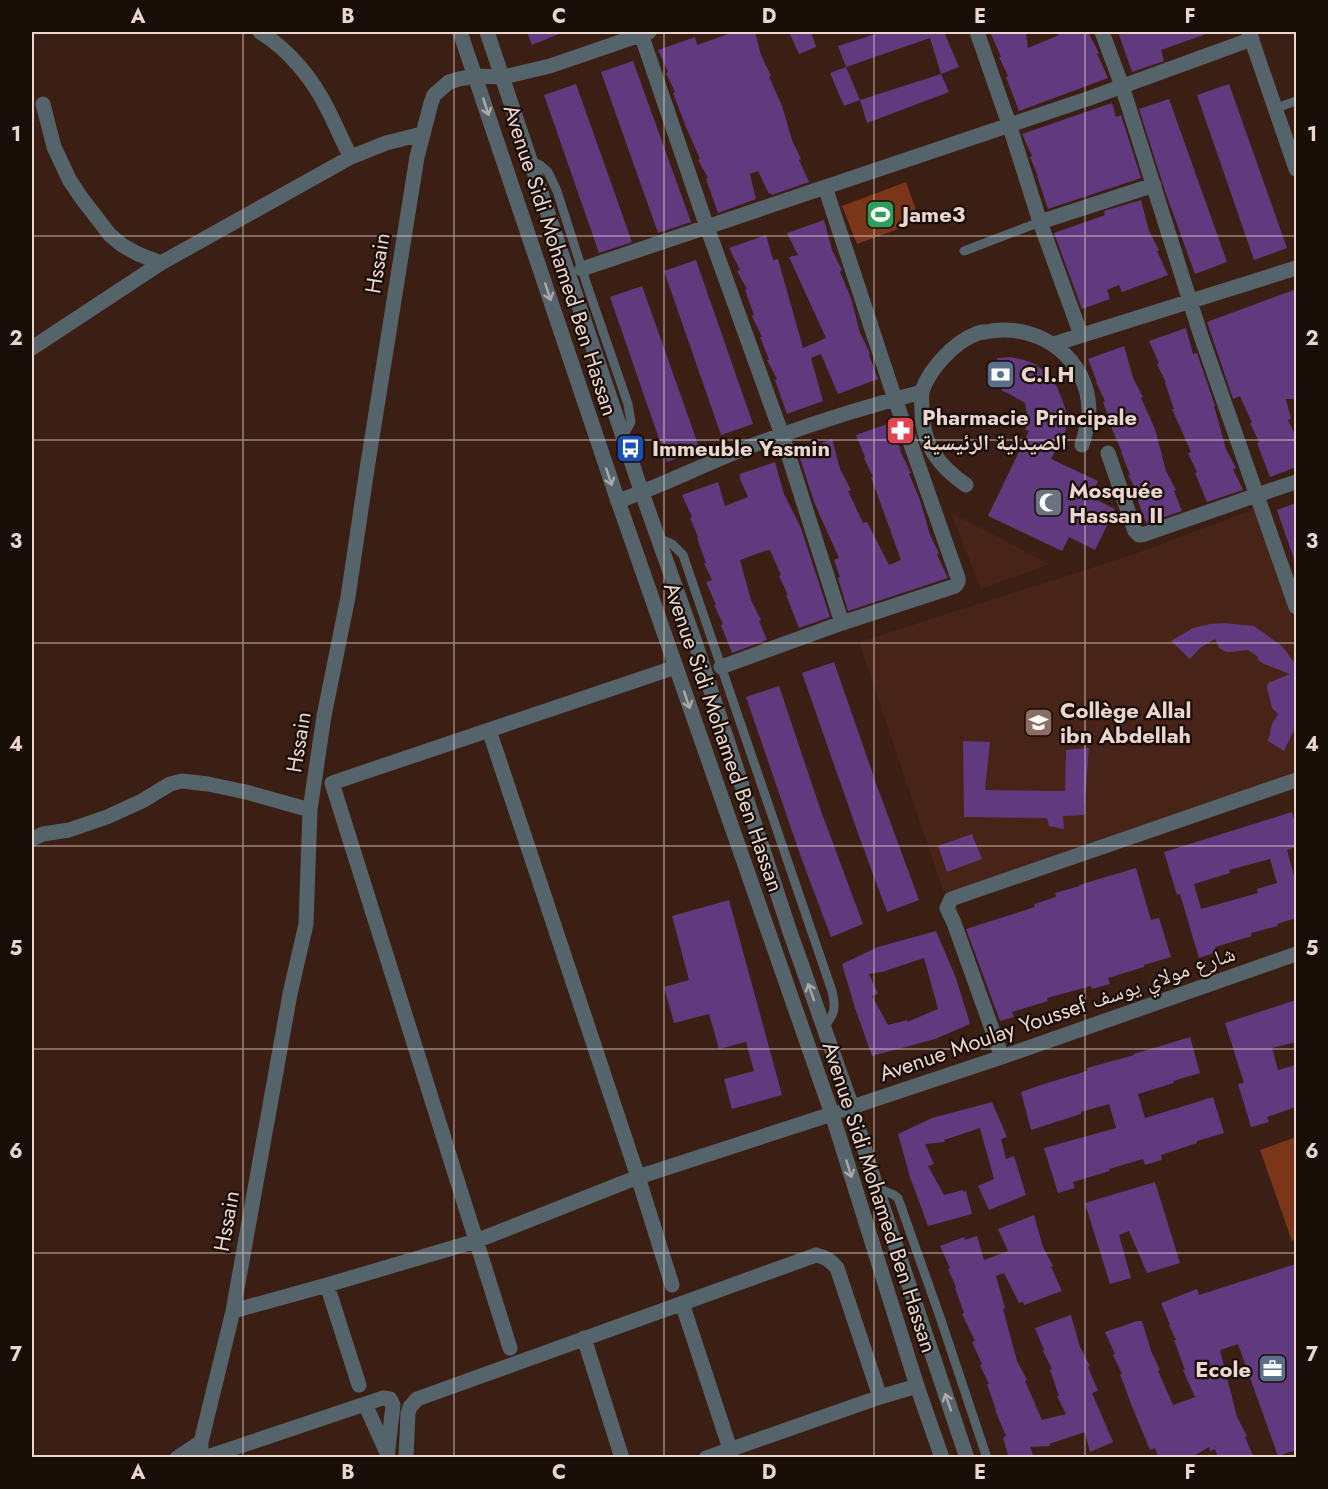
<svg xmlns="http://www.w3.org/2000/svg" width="1328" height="1489" font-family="Jost,'Noto Naskh Arabic',sans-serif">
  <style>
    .built { fill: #472417 }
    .green { fill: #7b3519 }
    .building { fill: #61397f; fill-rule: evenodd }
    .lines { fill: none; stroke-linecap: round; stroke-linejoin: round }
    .service { stroke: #55636b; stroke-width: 9 }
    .minor { stroke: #55636b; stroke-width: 15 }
    .tertiary { stroke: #55636b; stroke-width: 15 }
    .oneway { stroke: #aea8a7 }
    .grid { fill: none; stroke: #ead6cf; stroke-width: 1.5; stroke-opacity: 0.55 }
    .labels { text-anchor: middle; stroke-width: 4.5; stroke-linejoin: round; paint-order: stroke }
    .poi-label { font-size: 22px; font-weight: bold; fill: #ead6cf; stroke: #190d08; text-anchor: start }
    .street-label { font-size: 22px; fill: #ead6cf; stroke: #190d08 }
    .neatline { fill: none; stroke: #ead6cf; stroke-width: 2 }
    .grid-label { font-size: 20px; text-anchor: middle; font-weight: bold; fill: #ead6cf }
  </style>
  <rect width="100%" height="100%" fill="#3b1f14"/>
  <!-- built -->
  <path class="built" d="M1258,508L1296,624V771L1220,803L944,893L859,642L1129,556Z
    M951,513L1050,564L981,589Z"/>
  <!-- green -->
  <path class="green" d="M906,182L920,221L857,244L842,206Z
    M1296,1137V1239L1292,1241L1260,1150Z"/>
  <!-- building -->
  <path class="building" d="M527,32H564L532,45Z
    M734,32H755L761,55L771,76L769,77L782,106L792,140L801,159L799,160L809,182L772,195L771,193L769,194L758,171L750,174L756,199L718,213L706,179L708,178L698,160L700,159L686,127L673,93L675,92L666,73L668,72L658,50L695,37L697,45Z
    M789,32H811L816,47L799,54Z
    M882,32H944L959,67L941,74L930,38L846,67L838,46Z
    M1000,32H1026L1028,48L1059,35L1057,32H1088L1099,53L1097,54L1108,78L1019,111L1006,77L1008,76L999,57H1001L991,34Z
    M1118,32H1208L1209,33L1161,50L1164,61L1132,72Z
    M633,61L691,222L658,233L601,72Z
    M846,67L860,100L844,106L830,73Z
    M941,74L949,92L867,123L860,100Z
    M576,84L632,242L599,253L544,95Z
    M1229,84L1287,248L1254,260L1197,95Z
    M1169,99L1227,262L1195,274L1165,191L1139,109Z
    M1112,103L1116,117L1121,115L1141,178L1048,209L1037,176H1038L1030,157L1032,156L1022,134Z
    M1141,200L1149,231L1159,250L1157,251L1168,275L1122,292L1119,285L1107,290L1110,299L1082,309L1054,233L1105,215L1104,211Z
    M824,220L832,250L842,270L840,272L851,298L860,333L868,349L870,354L869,355L878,379L838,394L821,354L811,358L823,401L787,414L775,380L777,379L767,360H769L760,337H762L752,316L754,315L745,290L747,289L737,271L740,270L729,248L766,235L773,260L778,259L803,348L826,338L789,257L798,255L787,233Z
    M696,260L753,424L721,435L664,271Z
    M642,286L700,450L667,462L610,297Z
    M1294,290L1296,299V399H1286L1291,419L1288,420L1296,437V467L1270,477L1257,443L1259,442L1250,423H1252L1240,396L1233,399L1207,322Z
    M1186,328L1193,354L1197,353L1215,406H1214L1226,449L1236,468L1233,469L1243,490L1207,502L1195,473L1197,472L1188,453L1191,452L1172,409H1174L1165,383H1166L1157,364L1159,363L1149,341Z
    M1124,346L1133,378L1143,397L1141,398L1155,429L1166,471L1176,490L1174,491L1182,511L1146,523L1136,495L1138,494L1128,475H1130L1121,452H1122L1111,427H1112L1103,402L1105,401L1096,382H1097L1088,359Z
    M1010,357L1024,360L1035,364L1045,372L1057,387L1062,399L1068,417L1065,432L1051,459L1098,481L1091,497L1115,509L1095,550L1069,537L1062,551L988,516L1029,431L1025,430L1028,421L1025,403L1008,393L1002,391L997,358Z
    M893,422L901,453L911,473L909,474L920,500L930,535L938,551L939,554L937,555L948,578L848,611L838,578L840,577L834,560L839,558L814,502L798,452L832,439L840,469L851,490L848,491L863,523L867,522L889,565L901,560L871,477H873L864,458L865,457L856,435Z
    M775,462L784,494L801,528L830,617L799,628L786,595H788L779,576L781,575L770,550L765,551L740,560L751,600L761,620L759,621L767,640L732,653L721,625L723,624L714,605H716L706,582L712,580L704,563H706L697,538L698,537L690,518L692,517L682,495L718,482L725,506L748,497L740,479V474Z
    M1296,503V561L1295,562L1277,510Z
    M1223,623L1254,626L1282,646L1296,665V726L1284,751L1268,741L1272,724L1278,714L1272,708L1267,688L1268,683L1290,674L1264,664L1259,661L1257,656L1248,650L1231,652H1226L1219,648L1215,639L1200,648L1190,659L1171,641L1193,628L1210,624Z
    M834,662L877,786L919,900L887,912L859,836L802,673Z
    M779,686L821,811L863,924L831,937L802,860L746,697Z
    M963,741L990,742L985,790L1065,791L1066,750L1089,748L1084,815L1063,816L1064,829L1049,826L1047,818L964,817Z
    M1292,812L1296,827V847L1287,850L1296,883V918L1277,924L1278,926L1251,933L1252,936L1215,947L1217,952L1199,958L1180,894L1177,895L1164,852ZM1270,859L1277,883L1257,889L1258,893L1201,909L1194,884L1230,873L1229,870Z
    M972,834L982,859L947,872L938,846Z
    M1136,868L1151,920L1159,918L1171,957L1144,965V967L1108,978L1110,984L1092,989L1091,986L1047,998L1048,1001L1012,1012L1014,1017L1000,1021L966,929L1035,907L1034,904L1056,897L1055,893L1080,886L1079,885Z
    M729,900L782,1095L732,1109L724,1079L754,1071L746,1042L719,1049L709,1014L674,1023L664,987L689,980L672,916Z
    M936,931L956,978L970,1024L935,1039L872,1056L855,1008L842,964L878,947ZM924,958L938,1009L907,1022V1020L888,1025L872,996L878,994L869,974L882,972Z
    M1296,1000V1042L1272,1048L1278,1070L1296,1065V1107L1267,1117L1269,1122L1251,1127L1238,1084L1244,1083L1225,1023Z
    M1190,1037L1200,1073L1173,1081L1174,1083L1138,1094L1145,1118L1213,1097L1224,1133L1197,1141V1143L1161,1155L1162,1160L1145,1165L1143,1159L1109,1169L1110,1171L1073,1182L1075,1188L1058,1193L1044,1148L1116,1128L1109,1104L1081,1112V1114L1031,1130L1021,1092L1041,1085L1087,1071V1068L1134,1055V1054Z
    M992,1102L1007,1137L1001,1139L1006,1159L1014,1156L1026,1195L989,1210L978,1186L994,1179L980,1128L944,1140L945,1142L925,1144L934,1164L928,1166L944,1195L963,1190V1192L966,1191L972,1214L928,1226L910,1177L898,1134L932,1118Z
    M1155,1182L1180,1263L1147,1273L1129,1231L1119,1235L1131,1278L1110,1284L1085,1203Z
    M1034,1215L1043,1247L1053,1266L1051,1267L1062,1291L1024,1305L1023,1302L1019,1303L1004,1273L996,1276L1005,1308L1003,1309L1017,1361L1027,1380L1025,1381L1042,1420L1066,1414L1057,1396H1059L1050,1370L1052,1369L1043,1351L1044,1350L1035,1328L1071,1315L1080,1347L1090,1366L1088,1367L1098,1391L1092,1393L1113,1442L1090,1452L1085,1432L1049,1444L1050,1446L1030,1447L1034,1458H1009L1003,1438L1006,1436L995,1410H996L987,1384H989L980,1365L982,1364L972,1342L975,1341L962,1314L964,1313L955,1288L956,1287L948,1269L950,1268L940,1246L964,1237L965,1240L977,1236L984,1260L1008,1251L998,1229Z
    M1296,1264V1450L1278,1456L1238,1344L1220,1350L1237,1417L1247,1436L1245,1437L1254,1458H1218L1215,1449L1210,1451L1209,1447L1190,1458H1159L1155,1448L1150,1450L1133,1409L1120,1374H1122L1113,1355L1115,1354L1105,1332L1137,1321H1142L1151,1351L1160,1370L1158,1371L1173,1405L1195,1397L1183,1370H1185L1174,1340H1176L1169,1325H1170L1161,1303L1197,1289L1199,1295Z"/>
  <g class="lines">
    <!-- service -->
    <path class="service" d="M1276,108L1296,101
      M530,160L540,165L548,172L557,191L588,288L628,404L631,422L623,437
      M964,251L1040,222
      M659,538L672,544L683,555L832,991C836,1009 835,1013 824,1027
      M876,1187L894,1195L898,1198L940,1317L987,1458"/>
    <!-- minor -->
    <path class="minor" d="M260,32C289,50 313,79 328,110C336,125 342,141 351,157
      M977,32L1009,124L1040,222L1081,335
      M1102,32L1122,86L1201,336L1296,607
      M641,34L707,227L782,435L842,623
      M43,104L54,147L70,181L83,200L110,235L122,245L138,254L161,263
      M1040,222L1154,185
      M582,269L1090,98L1252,39
      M1054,344L1296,268
      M32,348L161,263L351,157L386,143L422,134
      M1108,453L1135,531L1139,535L1145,534L1257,495L1296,482
      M966,485C939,466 922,445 922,410C922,404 921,397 922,392C925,380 936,365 944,357C953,347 965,338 978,333C982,332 987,332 991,331C1040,324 1088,358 1089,410C1089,422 1085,434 1082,445
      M618,501C669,483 718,457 770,439C820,421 871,405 922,392
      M721,667L842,623L955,586L958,582V578L895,399L825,187
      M489,730L638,1177L672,1285
      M32,839L43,834L69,830L107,817L142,801L170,784L182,781L208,784L246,792L310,810
      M1002,1057L954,923L947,908L951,899L1296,780
      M327,1285L359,1385
      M682,1303L730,1449
      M233,1311L327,1285L476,1241L638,1177L832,1114
      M584,1338L622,1458
      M510,1348L332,783L676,667
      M365,1404L387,1453
      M177,1458L201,1442
      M201,1458V1442L233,1311L290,994L306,924L310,810L324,716L348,597L367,469L417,157L431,103L434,95L449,82L459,79L476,76L503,77L550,66L649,32
      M204,1458L383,1398L390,1399L393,1405L387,1458
      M406,1458L408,1413L410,1407L417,1399L816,1255C826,1257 831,1261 837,1268L880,1397
      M706,1458L880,1397L917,1386"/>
    <!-- tertiary -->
    <path class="tertiary" d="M460,32L618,501L832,1114L917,1386L942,1458
      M487,32L642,493L696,645L790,932L852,1107L876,1187L967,1458
      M1249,32L1296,169
      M843,1110L1002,1057L1296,954"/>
  </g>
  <!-- one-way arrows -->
  <defs><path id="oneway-shaft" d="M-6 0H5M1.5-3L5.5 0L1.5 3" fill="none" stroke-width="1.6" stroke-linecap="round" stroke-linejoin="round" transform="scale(1.5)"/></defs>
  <g class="oneway">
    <use href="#oneway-shaft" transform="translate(486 107) rotate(72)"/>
    <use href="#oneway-shaft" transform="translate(548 292) rotate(72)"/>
    <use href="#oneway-shaft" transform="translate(609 477) rotate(72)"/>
    <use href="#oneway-shaft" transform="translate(687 700) rotate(71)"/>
    <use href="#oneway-shaft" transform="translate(811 992) rotate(-110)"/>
    <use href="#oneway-shaft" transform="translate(849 1169) rotate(73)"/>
    <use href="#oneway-shaft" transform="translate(948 1402) rotate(-109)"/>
  </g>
  <!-- grid -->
  <path class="grid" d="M243,32V1458M454,32V1458M664,32V1458M874,32V1458M1085,32V1458M32,236H1296M32,440H1296M32,643H1296M32,846H1296M32,1049H1296M32,1253H1296"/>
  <!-- icons -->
  <defs>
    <symbol id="stadium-square" viewBox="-11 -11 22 22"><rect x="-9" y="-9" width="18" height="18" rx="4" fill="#2e9e5b" stroke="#190d08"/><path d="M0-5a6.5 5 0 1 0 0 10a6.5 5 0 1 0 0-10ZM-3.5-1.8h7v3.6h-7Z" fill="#fff"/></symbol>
    <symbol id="bank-square" viewBox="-11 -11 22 22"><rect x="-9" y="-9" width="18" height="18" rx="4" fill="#5c6f8a" stroke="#190d08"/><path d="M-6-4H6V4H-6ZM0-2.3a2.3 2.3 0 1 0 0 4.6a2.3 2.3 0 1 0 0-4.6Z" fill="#fff"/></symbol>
    <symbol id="pharmacy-square" viewBox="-11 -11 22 22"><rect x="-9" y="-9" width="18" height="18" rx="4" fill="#e0444e" stroke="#190d08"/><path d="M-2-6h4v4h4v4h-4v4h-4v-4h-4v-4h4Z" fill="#fff"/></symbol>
    <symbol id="bus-square" viewBox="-11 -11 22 22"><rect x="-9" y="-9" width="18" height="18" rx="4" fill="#1a4fb4" stroke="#190d08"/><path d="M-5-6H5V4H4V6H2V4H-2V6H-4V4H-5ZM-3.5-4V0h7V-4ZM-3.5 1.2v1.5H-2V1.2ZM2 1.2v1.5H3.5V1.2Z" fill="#fff"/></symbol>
    <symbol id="mosque-square" viewBox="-11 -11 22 22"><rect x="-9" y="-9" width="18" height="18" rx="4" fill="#6b7280" stroke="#190d08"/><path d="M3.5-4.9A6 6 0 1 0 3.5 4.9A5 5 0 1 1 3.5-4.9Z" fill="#fff"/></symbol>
    <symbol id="school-square" viewBox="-11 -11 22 22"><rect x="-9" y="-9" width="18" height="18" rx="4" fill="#8d6e63" stroke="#190d08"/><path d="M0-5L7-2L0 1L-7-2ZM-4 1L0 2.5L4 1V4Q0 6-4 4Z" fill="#fff"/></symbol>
    <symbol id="office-square" viewBox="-11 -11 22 22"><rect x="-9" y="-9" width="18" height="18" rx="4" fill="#5c6f8a" stroke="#190d08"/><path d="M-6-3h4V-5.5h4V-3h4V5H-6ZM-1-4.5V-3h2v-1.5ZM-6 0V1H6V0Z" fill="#fff"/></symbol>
  </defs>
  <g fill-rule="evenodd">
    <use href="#stadium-square" x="864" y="198" width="33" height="33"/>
    <use href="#bank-square" x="984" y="358" width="33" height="33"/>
    <use href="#pharmacy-square" x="884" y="414" width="33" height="33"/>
    <use href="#bus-square" x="614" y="432" width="33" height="33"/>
    <use href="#mosque-square" x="1032" y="486" width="33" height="33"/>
    <use href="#school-square" x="1022" y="706" width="33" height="33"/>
    <use href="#office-square" x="1256" y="1352" width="33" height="33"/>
  </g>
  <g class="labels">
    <!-- poi labels -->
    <g class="poi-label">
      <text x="902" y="222">Jame3</text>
      <text x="1021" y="382">C.I.H</text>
      <text x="922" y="425">Pharmacie Principale<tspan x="922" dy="25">الصيدلية الرئيسية</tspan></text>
      <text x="652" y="456">Immeuble Yasmin</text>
      <text x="1069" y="498">Mosquée<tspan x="1069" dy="25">Hassan II</tspan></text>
      <text x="1060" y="718">Collège Allal<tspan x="1060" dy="25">ibn Abdellah</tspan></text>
      <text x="1251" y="1377" text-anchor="end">Ecole</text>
    </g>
    <!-- street labels -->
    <g class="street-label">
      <text transform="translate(561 260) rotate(72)" y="8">Avenue Sidi Mohamed Ben Hassan</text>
      <text transform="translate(377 263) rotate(-81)" y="8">Hssain</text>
      <text transform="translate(724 737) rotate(71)" y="8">Avenue Sidi Mohamed Ben Hassan</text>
      <text transform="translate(298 742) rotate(-81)" y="8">Hssain</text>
      <text transform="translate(1057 1013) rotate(-19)" y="8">Avenue Moulay Youssef شارع مولاي يوسف</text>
      <text transform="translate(880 1197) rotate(72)" y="8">Avenue Sidi Mohamed Ben Hassan</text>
      <text transform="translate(226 1221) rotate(-80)" y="8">Hssain</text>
    </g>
  </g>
  <!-- border -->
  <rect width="1328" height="1489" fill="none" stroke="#190d08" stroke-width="66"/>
  <rect x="33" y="33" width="1262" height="1423" class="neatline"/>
  <g class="grid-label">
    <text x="138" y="23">A</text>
    <text x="348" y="23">B</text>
    <text x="559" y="23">C</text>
    <text x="769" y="23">D</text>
    <text x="980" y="23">E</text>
    <text x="1190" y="23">F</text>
    <text x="16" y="141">1</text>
    <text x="1312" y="141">1</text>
    <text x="16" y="345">2</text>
    <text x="1312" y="345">2</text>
    <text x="16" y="548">3</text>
    <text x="1312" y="548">3</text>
    <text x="16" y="751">4</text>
    <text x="1312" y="751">4</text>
    <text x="16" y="955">5</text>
    <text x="1312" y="955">5</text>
    <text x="16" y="1158">6</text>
    <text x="1312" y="1158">6</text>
    <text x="16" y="1361">7</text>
    <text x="1312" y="1361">7</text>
    <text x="138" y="1479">A</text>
    <text x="348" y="1479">B</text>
    <text x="559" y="1479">C</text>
    <text x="769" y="1479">D</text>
    <text x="980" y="1479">E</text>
    <text x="1190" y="1479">F</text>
  </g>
</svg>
